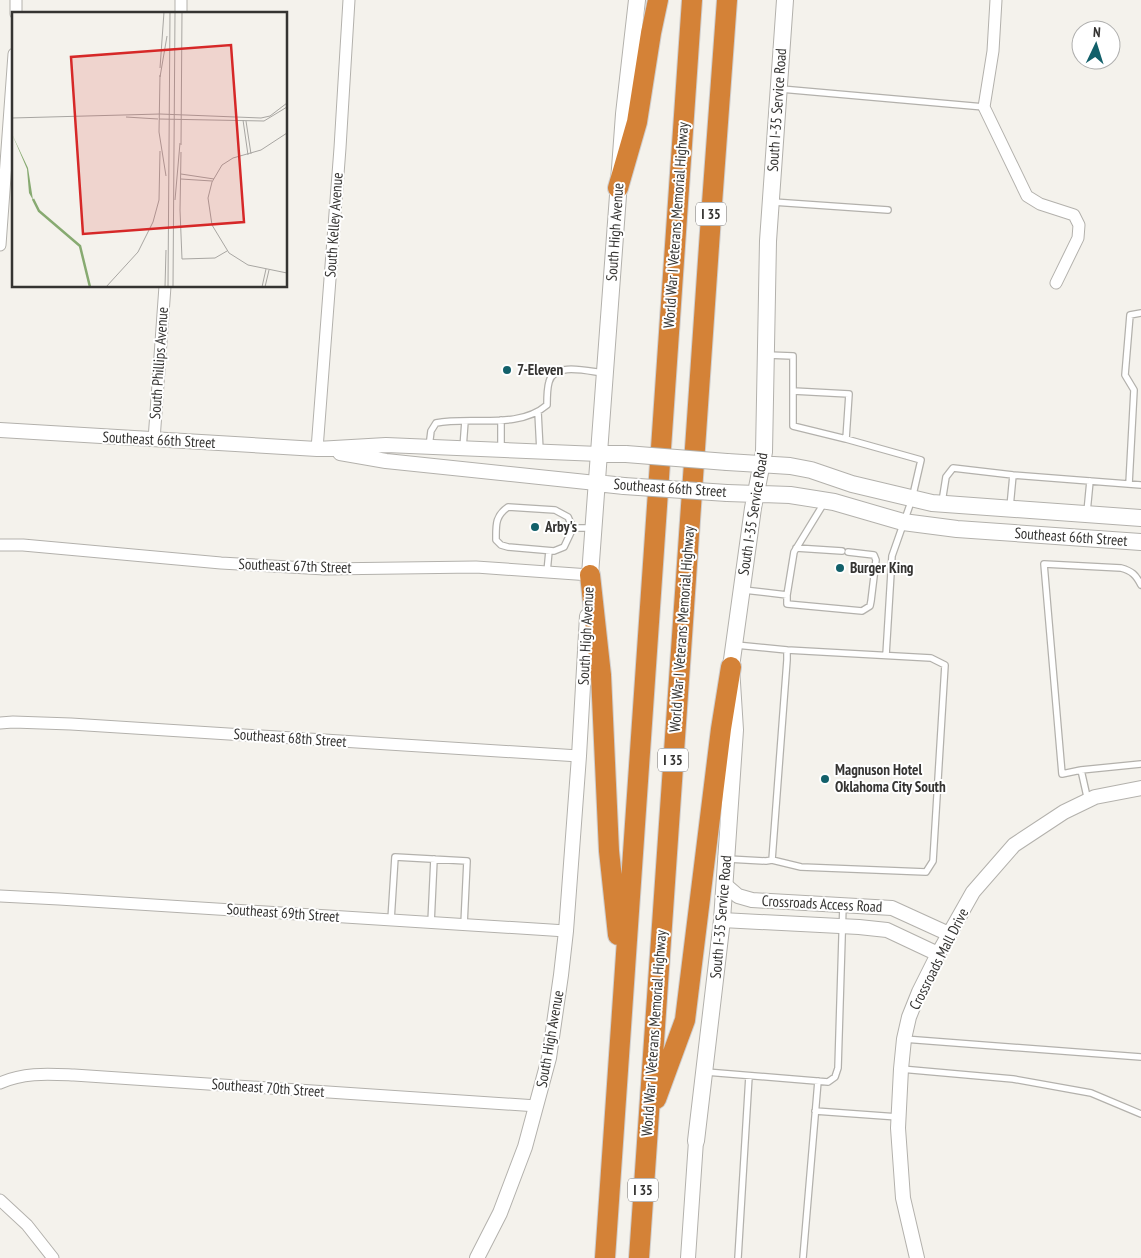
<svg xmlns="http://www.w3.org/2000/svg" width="1141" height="1258" font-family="'PT Sans Narrow',sans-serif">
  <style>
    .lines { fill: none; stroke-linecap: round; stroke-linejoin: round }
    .service-casing { stroke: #b3b1ac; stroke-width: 8 }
    .minor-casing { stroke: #b3b1ac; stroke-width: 13 }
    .tertiary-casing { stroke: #b3b1ac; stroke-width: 16 }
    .secondary-casing { stroke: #b3b1ac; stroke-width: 18 }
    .motorway-casing { stroke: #cfcece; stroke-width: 22 }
    .service { stroke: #fff; stroke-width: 5.5 }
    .minor { stroke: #fff; stroke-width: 11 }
    .tertiary { stroke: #fff; stroke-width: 14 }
    .secondary { stroke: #fff; stroke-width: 16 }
    .motorway { stroke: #d48237; stroke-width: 20 }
    .secondary-bridge-casing { stroke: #b3b1ac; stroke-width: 18; stroke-linecap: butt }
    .secondary-bridge { stroke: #fff; stroke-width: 16 }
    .poi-dot { fill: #12606a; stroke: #fff; stroke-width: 2 }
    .labels { text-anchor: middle; stroke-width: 4; stroke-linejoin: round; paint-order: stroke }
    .shield { fill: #fff; stroke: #727170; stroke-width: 1 }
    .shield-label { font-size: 14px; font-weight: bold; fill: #353432 }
    .street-label { font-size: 15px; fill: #353432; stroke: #fff }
    .poi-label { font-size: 15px; font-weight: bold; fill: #353432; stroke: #fff; text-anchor: start }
    .inset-river { fill: none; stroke: #87aa71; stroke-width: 2.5 }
    .inset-road { fill: none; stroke: #a8a6a2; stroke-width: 1 }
    .view { fill: #d62828; fill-opacity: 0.15; stroke: #d62828; stroke-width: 2.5 }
    .inset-edge { fill: none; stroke: #353432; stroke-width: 2.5 }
  </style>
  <rect width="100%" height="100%" fill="#f4f2ec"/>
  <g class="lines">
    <defs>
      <path id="service" d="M781,89L984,107
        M773,202L888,210
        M767,355L793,356V426L846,439L921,460L912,499L892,556L886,655
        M793,391L849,394L846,439
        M538,412L540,451
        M501,420V450
        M429,447L431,431L436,423C471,416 518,430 547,405C547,398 547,389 549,382C554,362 587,371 603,373
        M463,448L465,421
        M1129,484L1134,390L1125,375L1130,315L1141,313
        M942,502L946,477L953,468L1013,475L1141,485
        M508,507L555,510L568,517L573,528L564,547L554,551L508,547L501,545L496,540C496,525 495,516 508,507Z
        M1010,507L1013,475
        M1087,512L1090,481
        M573,528H591
        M796,548L842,551
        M547,572L549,551
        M1141,585C1136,575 1132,571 1121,568L1044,564L1062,774L1081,770L1141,764
        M744,590L787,595L794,552L824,503
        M787,595V604L862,611L870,606L871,601L876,560L874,555L848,552
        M1081,770L1088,801
        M728,859L766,861L772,860L787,660V650L736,645
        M772,860L801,867L926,872L933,861L945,665L931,658L787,650
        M391,920L395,857L467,861L464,925
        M431,923L434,859
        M904,1039L1141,1057
        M901,1069L1013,1079L1091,1093L1141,1114
        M706,1072L828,1082L835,1077L838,1068L843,905
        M815,1111L898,1117
        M738,1258L749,1076
        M803,1258L818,1081"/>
      <path id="minor" d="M181,0V14
        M996,0L993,51L984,107L1027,196L1040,204L1074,215L1079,225L1078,238L1056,283
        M16,14V0
        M0,245L14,54
        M154,440L165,286
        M317,449L340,148L349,0
        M0,545H23L221,563L325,569L476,567L590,575
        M0,723L13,722L71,724L579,756
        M0,896L59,899L566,931
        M0,1083C24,1072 49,1074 74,1075L537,1106
        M0,1200L27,1225L53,1258"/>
      <path id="tertiary" d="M0,430L317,449L386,445L599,454
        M340,453L386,461L596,483
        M724,884L738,896L752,900L892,908L949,934
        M722,920L859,927L887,930L938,954
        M477,1258L500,1213L525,1147L549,1058L561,975L566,931L579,756L587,616
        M688,1258L696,1141
        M917,1258L903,1198L898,1128L901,1069L904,1039L909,1017L919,992L938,954L973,892L1014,845L1064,812L1095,797L1141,788"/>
      <path id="secondary" d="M599,454H626
        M727,462L790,466L811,470L852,484L932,503L1141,518
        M596,483L624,486
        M727,493L790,495L834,502L903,522L957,529L1141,542
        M590,575L624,114L637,0
        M696,1141L722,920L735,730L731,667L753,508L764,452L768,241L785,0"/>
      <path id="motorway" d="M618,188L637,122L651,33L658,0
        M590,575L601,675L609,851L618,935
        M656,1099L685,1020L721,729L731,667
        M605,1258L692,0
        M639,1258L711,217L727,0"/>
    </defs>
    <!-- service casing -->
    <use href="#service" class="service-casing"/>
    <!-- minor casing -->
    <use href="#minor" class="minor-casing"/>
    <!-- tertiary casing -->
    <use href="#tertiary" class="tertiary-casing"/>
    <!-- secondary casing -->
    <use href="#secondary" class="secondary-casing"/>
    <!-- motorway casing -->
    <use href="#motorway" class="motorway-casing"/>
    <!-- service -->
    <use href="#service" class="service"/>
    <!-- minor -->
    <use href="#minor" class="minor"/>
    <!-- tertiary -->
    <use href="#tertiary" class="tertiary"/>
    <!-- secondary -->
    <use href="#secondary" class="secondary"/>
    <!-- motorway -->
    <use href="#motorway" class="motorway"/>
    <defs>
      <path id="secondary-bridge" d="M626,454L727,462
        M624,486L727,493"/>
    </defs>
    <!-- secondary-bridge casing -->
    <use href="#secondary-bridge" class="secondary-bridge-casing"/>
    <!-- secondary-bridge -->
    <use href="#secondary-bridge" class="secondary-bridge"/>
  </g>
  <!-- markers -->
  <g class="poi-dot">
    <circle cx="507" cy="370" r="5"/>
    <circle cx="535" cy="527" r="5"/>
    <circle cx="840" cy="568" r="5"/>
    <circle cx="825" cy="779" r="5"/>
  </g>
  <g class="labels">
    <!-- shield labels -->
    <g class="shield">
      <rect x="696" y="202.5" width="30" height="23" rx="4"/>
      <rect x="658" y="748.5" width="30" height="23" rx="4"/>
      <rect x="628" y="1178.5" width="30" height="23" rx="4"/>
    </g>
    <g class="shield-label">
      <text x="711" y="219">I 35</text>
      <text x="673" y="765">I 35</text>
      <text x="643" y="1195">I 35</text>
    </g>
    <!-- street labels -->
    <g class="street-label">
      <text transform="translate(777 110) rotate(-86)" y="5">South I-35 Service Road</text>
      <text transform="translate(334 225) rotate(-86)" y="5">South Kelley Avenue</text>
      <text transform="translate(676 225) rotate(-86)" y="5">World War I Veterans Memorial Highway</text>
      <text transform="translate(615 232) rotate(-86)" y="5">South High Avenue</text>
      <text transform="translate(159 363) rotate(-86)" y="5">South Phillips Avenue</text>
      <text transform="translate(159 440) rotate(3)" y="5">Southeast 66th Street</text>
      <text transform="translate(670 488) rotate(4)" y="5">Southeast 66th Street</text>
      <text transform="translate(753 514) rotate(-81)" y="5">South I-35 Service Road</text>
      <text transform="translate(1071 537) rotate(4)" y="5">Southeast 66th Street</text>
      <text transform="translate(295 566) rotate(2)" y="5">Southeast 67th Street</text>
      <text transform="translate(682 629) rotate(-86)" y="5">World War I Veterans Memorial Highway</text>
      <text transform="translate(586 636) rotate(-87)" y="5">South High Avenue</text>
      <text transform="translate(290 738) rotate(4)" y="5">Southeast 68th Street</text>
      <text transform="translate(822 904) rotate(3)" y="5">Crossroads Access Road</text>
      <text transform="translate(283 913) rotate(4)" y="5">Southeast 69th Street</text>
      <text transform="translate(721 917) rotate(-85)" y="5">South I-35 Service Road</text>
      <text transform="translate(939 959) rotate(-63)" y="5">Crossroads Mall Drive</text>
      <text transform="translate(654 1033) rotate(-86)" y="5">World War I Veterans Memorial Highway</text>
      <text transform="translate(550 1039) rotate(-80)" y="5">South High Avenue</text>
      <text transform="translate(268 1088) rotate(4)" y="5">Southeast 70th Street</text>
    </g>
    <!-- poi labels -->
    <g class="poi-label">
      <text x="517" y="375">7-Eleven</text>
      <text x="545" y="532">Arby's</text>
      <text x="850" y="573">Burger King</text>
      <text x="835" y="775">Magnuson Hotel<tspan x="835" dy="17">Oklahoma City South</tspan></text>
    </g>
  </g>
  <!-- overview -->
  <g transform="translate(12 12)">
    <rect width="275" height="275" fill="#f4f2ec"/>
    <path d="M0,122L16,156L21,188L17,181L15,157Z" fill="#87aa71"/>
    <path class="inset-river" d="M21,187L27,199L68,234L78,275"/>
    <path class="inset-road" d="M148,56L152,0M148,65L155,24M148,102L249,106L258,104L275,91M114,105L146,107M0,106L148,102M147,107L252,109L275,95M231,108L236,143M234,109L239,142M147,120L148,63M147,120L154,164M275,121L249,138L221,146L210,153L200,170L196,186L200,213L217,241L236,253L275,261M169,133L170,0M169,162L202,167M169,167L200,169M163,188L168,131M168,198L170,247L203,246L215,239M168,198L169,140M94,275L126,240L141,210L147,188L148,139M153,275L154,238M156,275L158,0M161,275L163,0M250,275L254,257M253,275L257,258"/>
    <path class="view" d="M219,33L232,210L71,222L59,45Z"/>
    <rect width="275" height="275" class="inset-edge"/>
  </g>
  <!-- north arrow -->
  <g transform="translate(1096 45) rotate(4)"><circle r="24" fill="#ffffff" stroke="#aeaead"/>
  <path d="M0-4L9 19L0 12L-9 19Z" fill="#12606a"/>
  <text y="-8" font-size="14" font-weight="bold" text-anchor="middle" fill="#353432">N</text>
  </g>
</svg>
